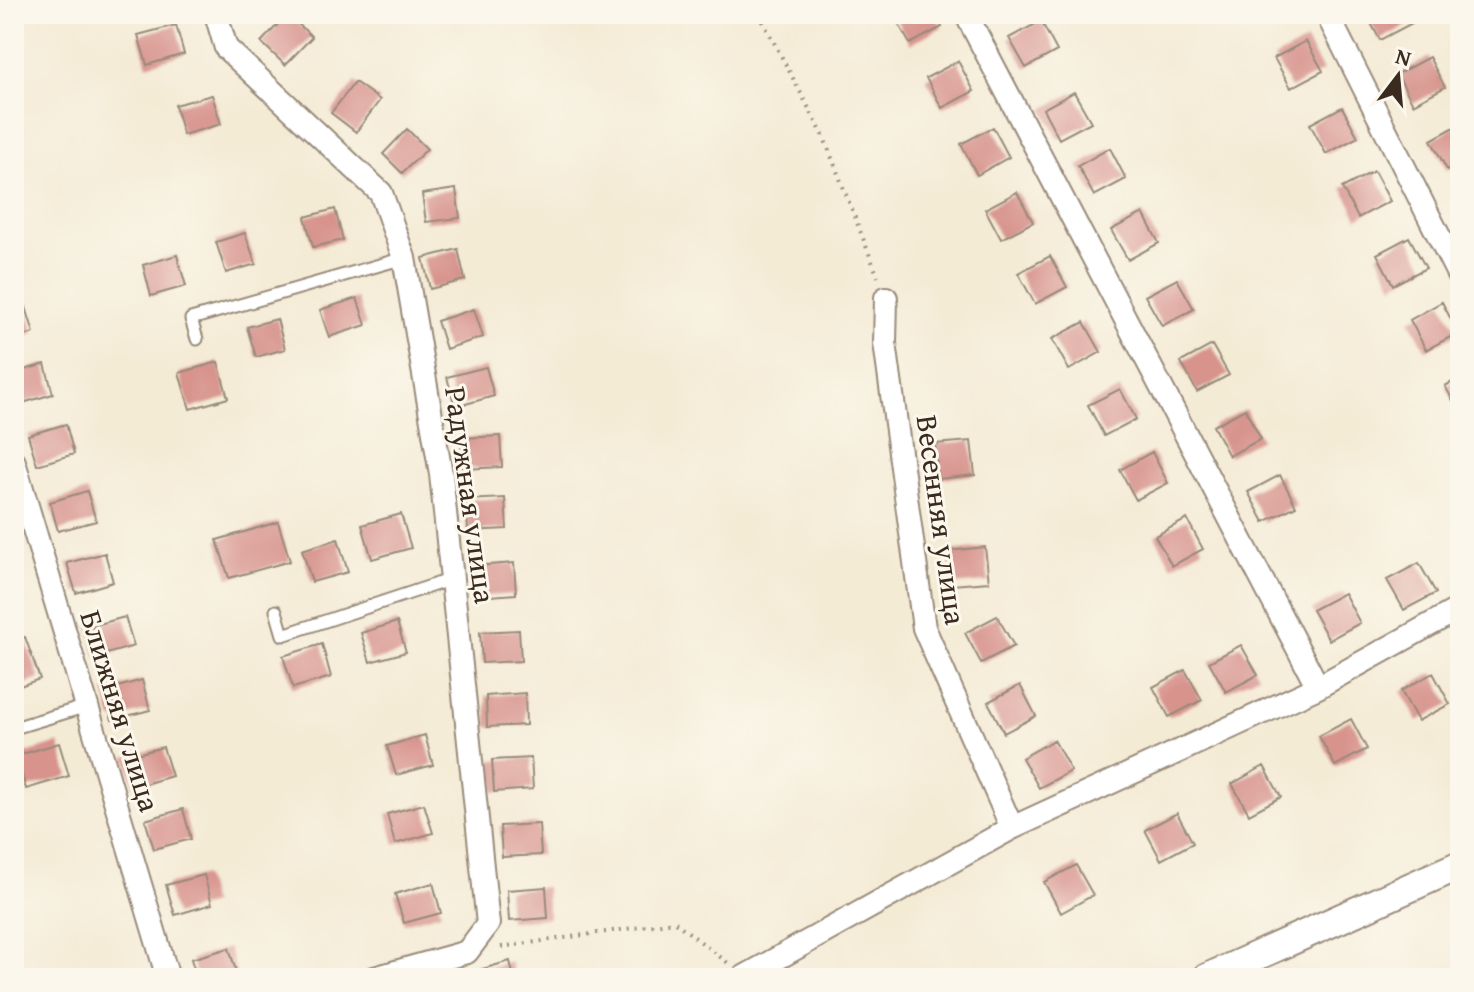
<svg xmlns="http://www.w3.org/2000/svg" width="1474" height="992" font-family="'Gentium Book Plus',serif">
  <style>
    .building { fill: #d7938c }
    .lines { fill: none; stroke-linecap: round; stroke-linejoin: round }
    .service-casing { stroke: #988a7a; stroke-width: 15 }
    .minor-casing { stroke: #988a7a; stroke-width: 26 }
    .tertiary-casing { stroke: #988a7a; stroke-width: 32 }
    .path { stroke: #988a7a; stroke-width: 4; stroke-dasharray: 2 6; stroke-linecap: butt }
    .service { stroke: #fff; stroke-width: 11 }
    .minor { stroke: #fff; stroke-width: 22 }
    .tertiary { stroke: #fff; stroke-width: 28 }
    .labels { text-anchor: middle; stroke-width: 6; stroke-linejoin: round; paint-order: stroke }
    .street-label { font-size: 30px; fill: #3b2a1e; stroke: #fbf7ec }
  </style>
  <rect width="100%" height="100%" fill="#fbf7ec"/>
  <filter id="ink" filterUnits="userSpaceOnUse"><feTurbulence type="fractalNoise" baseFrequency=".0125" numOctaves="2"/><feDisplacementMap in="SourceGraphic" scale="16" xChannelSelector="R" yChannelSelector="G"/><feConvolveMatrix kernelMatrix="1 2 1 2 8 2 1 2 1" color-interpolation-filters="sRGB"/></filter>
  <filter id="wash" filterUnits="userSpaceOnUse"><feTurbulence type="fractalNoise" baseFrequency=".006" numOctaves="4" result="noise"/><feDisplacementMap in="SourceGraphic" scale="32" xChannelSelector="R" yChannelSelector="G"/><feGaussianBlur stdDeviation="1.8" result="paint"/><feColorMatrix in="noise" values="0 0 0 0 0 0 0 0 0 0 0 0 0 0 0 0 0 1.4 0 .05"/><feComposite in="paint" operator="in"/></filter>
  <g filter="url(#wash)">
    <rect width="100%" height="100%" fill="#f4ebd5"/>
    <g id="blocks">
      <!-- building -->
      <path class="building" d="M288,14L312,37L285,65L261,42Z
        M893,14H935L942,27L910,44Z
        M1366,14H1407L1412,23L1380,40Z
        M1041,21L1057,51L1026,68L1009,38Z
        M176,25L184,54L147,65L138,35Z
        M1306,41L1323,71L1291,88L1274,58Z
        M1429,57L1445,87L1413,104L1397,74Z
        M958,61L974,91L942,108L926,78Z
        M355,82L380,100L356,132L331,113Z
        M1074,92L1091,122L1059,139L1043,109Z
        M212,95L221,124L183,135L175,105Z
        M1342,107L1358,137L1326,154L1310,124Z
        M1460,124V163L1447,170L1431,140Z
        M993,127L1009,157L977,175L961,144Z
        M407,129L427,149L402,173L383,154Z
        M1110,148L1126,179L1094,196L1078,166Z
        M1374,171L1390,201L1358,218L1342,188Z
        M456,189L460,218L426,222L422,194Z
        M1017,192L1033,222L1001,239L985,209Z
        M335,209L343,240L313,247L305,217Z
        M1143,213L1159,243L1128,260L1111,230Z
        M245,233L256,264L226,273L216,242Z
        M1409,237L1426,268L1393,285L1377,254Z
        M458,249L465,280L430,289L423,258Z
        M177,255L186,286L151,296L143,265Z
        M1050,256L1067,287L1035,304L1018,273Z
        M1177,279L1194,309L1162,326L1145,296Z
        M357,298L366,325L329,337L320,310Z
        M1442,302L1458,333L1426,350L1410,320Z
        M25,304L34,333L14,339V307Z
        M474,309L483,337L446,349L437,321Z
        M277,319L285,349L256,357L247,327Z
        M1084,322L1101,352L1069,370L1052,339Z
        M1212,345L1229,375L1197,392L1181,362Z
        M218,362L228,398L190,409L179,373Z
        M45,364L53,394L16,405L14,373Z
        M486,367L494,396L455,407L447,377Z
        M1460,378V413L1445,386Z
        M1120,389L1136,419L1104,436L1088,405Z
        M1245,409L1261,439L1229,456L1213,426Z
        M66,424L74,454L37,465L28,435Z
        M500,436L502,467L463,469L461,438Z
        M971,441L975,475L938,479L935,444Z
        M1152,452L1168,483L1136,500L1120,470Z
        M1280,475L1296,506L1264,522L1248,492Z
        M87,491L96,521L58,531L50,502Z
        M505,498L507,529L468,531L466,500Z
        M401,514L411,548L372,559L362,525Z
        M1187,519L1203,549L1172,566L1155,536Z
        M278,522L290,561L229,578L217,540Z
        M338,539L348,572L312,582L302,550Z
        M985,547L989,582L952,585L949,551Z
        M105,553L113,582L76,593L67,563Z
        M514,563L516,594L477,597L475,566Z
        M1419,563L1436,593L1404,610L1387,580Z
        M1344,593L1360,623L1329,640L1312,610Z
        M997,616L1014,646L981,663L965,633Z
        M125,617L134,646L96,657L88,627Z
        M397,622L406,652L370,662L361,633Z
        M519,630L521,661L482,663L480,632Z
        M25,637L40,679L14,688V641Z
        M322,644L331,677L293,688L283,656Z
        M1241,645L1258,675L1226,692L1209,662Z
        M1185,670L1202,700L1169,717L1153,687Z
        M1433,673L1450,704L1418,721L1401,691Z
        M142,680L150,710L112,720L104,691Z
        M1020,685L1036,716L1004,733L988,702Z
        M525,693L526,725L487,727L486,696Z
        M1351,719L1367,749L1335,766L1319,736Z
        M425,735L433,765L396,775L387,746Z
        M1054,740L1071,771L1039,788L1022,758Z
        M59,743L69,776L26,789L16,756Z
        M163,747L172,776L134,787L125,757Z
        M531,758L533,789L494,792L492,760Z
        M1264,766L1281,797L1249,814L1232,784Z
        M424,804L433,833L395,844L387,814Z
        M183,809L191,839L154,849L145,820Z
        M1177,813L1193,843L1161,860L1145,830Z
        M539,824L541,855L502,857L500,826Z
        M1076,865L1093,895L1061,913L1044,882Z
        M204,875L212,904L175,915L166,885Z
        M433,883L441,913L404,923L395,894Z
        M546,887L548,918L509,921L507,890Z
        M229,948L238,978H197L191,959Z
        M510,961L514,978H481L479,970Z"/>
    </g>
  </g>
  <g filter="url(#ink)">
    <use href="#blocks" fill-opacity="0" stroke="#988a7a" stroke-width="2"/>
    <g class="lines">
      <defs>
        <path id="service" d="M197,339L191,319L404,258
          M276,611L283,635L452,579
          M14,728L87,706"/>
        <path id="minor" d="M216,14L226,48L381,193L404,258L441,474L488,924L467,952L374,978
          M966,14L1318,687
          M1327,14L1460,278
          M886,298L885,343L924,628L1012,828
          M14,462L168,978
          M742,978L1012,828L1318,687L1460,608"/>
        <path id="tertiary" d="M1207,978L1460,865"/>
      </defs>
      <!-- service casing -->
      <use href="#service" class="service-casing"/>
      <!-- minor casing -->
      <use href="#minor" class="minor-casing"/>
      <!-- tertiary casing -->
      <use href="#tertiary" class="tertiary-casing"/>
      <!-- path -->
      <path class="path" d="M759,14L823,135L878,277
        M501,947L675,922L728,963"/>
      <!-- service -->
      <use href="#service" class="service"/>
      <!-- minor -->
      <use href="#minor" class="minor"/>
      <!-- tertiary -->
      <use href="#tertiary" class="tertiary"/>
    </g>
  </g>
  <g class="labels">
    <!-- street labels -->
    <g class="street-label">
      <text transform="translate(470 495) rotate(82)" y="10">Радужная улица</text>
      <text transform="translate(941 520) rotate(82)" y="10">Весенняя улица</text>
      <text transform="translate(120 711) rotate(73)" y="10">Ближняя улица</text>
    </g>
  </g>
  <!-- margin -->
  <rect width="1474" height="992" fill="none" stroke="#fbf7ec" stroke-width="48"/>
  <!-- north arrow -->
  <g transform="translate(1398 76) rotate(16)" stroke="#fbf7ec" stroke-width="6" paint-order="stroke">
  <path d="M0-6L14 30L0 20L-14 30Z" fill="#3b2a1e"/>
  <text y="-12" font-size="22" font-weight="bold" text-anchor="middle" fill="#3b2a1e">N</text>
  </g>
</svg>
